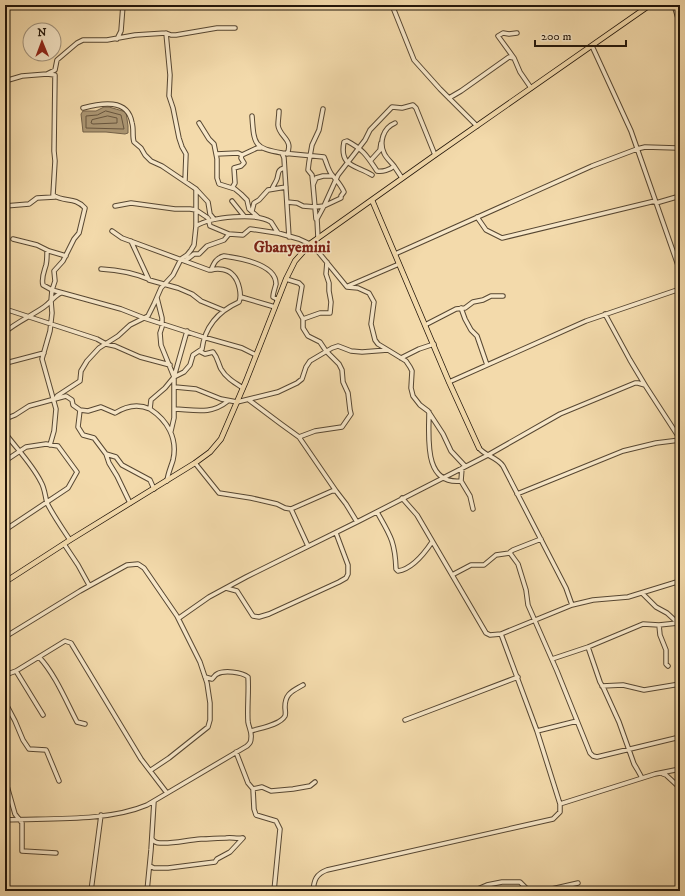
<svg xmlns="http://www.w3.org/2000/svg" width="685" height="896" font-family="'IM FELL DW Pica',serif">
  <style>
    .water { fill: #ac9774; stroke: #75634a }
    .lines { fill: none; stroke-linecap: round; stroke-linejoin: round }
    .shore { stroke: #68563f; stroke-width: 1 }
    .minor-casing { stroke: #574732; stroke-width: 5.5 }
    .major-casing { stroke: #23160a; stroke-width: 6 }
    .minor { stroke: #f7e7c8; stroke-width: 3.5 }
    .major { stroke: #f3daab; stroke-width: 4.5 }
    .labels { text-anchor: middle; stroke-width: 3; stroke-linejoin: round; paint-order: stroke }
    .quarter-label { font-size: 16px; font-weight: bold; fill: #7a1f14; stroke: #f7e7c8 }
  </style>
  <rect width="100%" height="100%" fill="#f3daab"/>
  <filter id="stains"><feTurbulence type="fractalNoise" baseFrequency=".005" numOctaves="4"/><feColorMatrix values="0 0 0 0 .2 0 0 0 0 .09 0 0 0 0 .02 0 0 0 .5 -.17"/></filter>
  <radialGradient id="worn" r=".72"><stop offset=".6" stop-color="#630" stop-opacity="0"/><stop offset="1" stop-color="#630" stop-opacity=".3"/></radialGradient>
  <!-- water -->
  <path class="water" d="M104,107H109L126,112L128,126V133L125,134L106,132H83L81,114L83,111H96Z"/>
  <g class="lines">
    <!-- shore -->
    <path class="shore" d="M106,111L121,115L124,129L86,128V116L97,115Z
      M108,116L117,118V123L93,124L91,123L92,120Z"/>
    <defs>
      <path id="minor" d="M392,5L414,60L440,89L477,126
        M674,5L680,25
        M117,39L121,31L123,5
        M592,46L631,131L680,271
        M514,58L498,36L503,33L509,34L517,33
        M47,74L55,75L54,151L55,161L53,195C65,203 74,196 85,208L79,233L74,239L63,261L54,271L55,281L52,290L51,301L52,313L50,331L42,359L56,409L54,431L50,445
        M5,81L22,76L47,74L55,70L57,60L77,43L83,40H107L135,35L166,33
        M449,98L461,91L509,57L514,58L520,72L531,88
        M83,108C101,103 128,98 132,123C134,129 132,136 134,142L141,148L145,155L151,161L162,166L196,189L208,202L210,214L214,219
        M279,111C279,115 278,121 278,125C279,137 294,139 287,154
        M252,116C254,145 254,148 282,153L284,158L289,237
        M199,123L209,139L214,144L217,159V178L219,184L235,189L241,194L247,200L249,209L258,217
        M282,153L324,157C327,163 328,171 333,176C337,181 341,185 344,192L341,196V198L324,206L315,207L303,206L297,203L287,202
        M216,154L238,153L242,155
        M371,160L380,150L381,143
        M394,166C391,162 386,158 384,153C379,142 383,128 395,123
        M372,175C356,165 339,167 344,142L347,141C364,150 367,156 377,171C382,172 390,170 394,166L402,178
        M185,181L186,154L182,147L179,138L173,108L169,96L170,75L166,33L171,35H176L217,28H235
        M313,185L312,175L308,170L309,162L312,145L319,130L323,109
        M232,188L235,183L234,168L241,166L244,163L241,158L242,155L257,148H261
        M272,189C273,186 276,182 277,179C279,173 277,170 284,168
        M232,201L244,216
        M656,203L680,196
        M5,206L29,204L37,198L55,197
        M115,206L131,203L175,209H190L196,210L208,218L210,226L229,234
        M252,211L254,203L259,200L268,190L286,187
        M477,217L486,230L502,238L655,201
        M316,219L313,185L316,178L323,176H333
        M196,226C211,217 256,212 271,222L278,233L299,239L310,244
        M112,231L122,238L209,270H211C214,263 216,258 224,256C239,258 276,264 276,284C275,288 273,293 273,297L277,299
        M318,238L317,219L324,206L338,175L365,140L370,130L392,107L402,108L413,105L416,108L435,155
        M13,239L37,245L49,251L66,256
        M131,241L149,280L178,288L192,294L201,301L223,310
        M311,243L347,287L358,288L369,293L374,302L371,324L375,340L378,344L388,350
        M47,252C47,256 47,261 46,265C44,272 41,278 43,285L52,290L121,309L144,318L203,337L242,348L256,355
        M395,254L592,166L637,149L645,147L677,148L680,147
        M185,261L194,254H199L207,246L224,240L229,234L243,235L250,229L277,233
        M101,269C118,270 132,272 148,279
        M286,279L299,283L302,286L298,310L303,319V328L308,336L320,342L326,351L339,364L342,370L343,382L348,393L350,410L351,414L342,427L315,431L299,437
        M348,286L399,264
        M241,297L275,307
        M157,298L162,318V327L160,333L161,345L174,377V418L171,431
        M461,308L465,319L471,330L477,336L487,365
        M5,309L97,339L106,344L115,346L140,357L170,365
        M605,314L630,360L645,385
        M303,319L320,313H330L331,302L329,291V283L326,274L327,262
        M425,325L456,309L465,308L473,302L483,300L491,296H503
        M5,332C17,322 31,316 44,307C50,303 54,296 61,293
        M199,351L205,354L213,352C218,358 218,363 221,369C226,378 235,383 243,388
        M401,358L419,349L434,344
        M5,365L6,363L44,353
        M174,377L187,331
        M449,382L586,321L680,289
        M175,387L196,389L221,399L237,402L278,392L297,383L302,379L306,367L310,361L332,348L338,346L351,351L362,352L388,350L406,361L410,367L412,371L411,388L413,396L420,405L428,411L443,434L451,451L465,466
        M56,398L57,396L80,381L81,371L87,361L99,348L118,336L130,325L148,316L154,304L161,288L173,275L181,259L187,255L191,250L194,245L196,226V189
        M249,400L281,424L299,437L336,491
        M174,409C195,410 211,415 228,401
        M80,410L78,427L83,435L94,438L106,454L109,463L117,476L130,503
        M429,412C429,437 423,485 461,481L470,496L473,509
        M5,419L15,415L29,406L66,396L72,400L73,405L80,410L88,411L101,407L115,413C126,406 137,403 150,409
        M5,433C17,449 32,464 41,482C45,489 45,496 47,503C53,515 62,528 70,540
        M479,448C485,456 497,457 503,466L566,588L572,605
        M106,454L116,457L122,465L150,480L154,489
        M5,461L26,447L46,444L58,446L77,472L68,488L5,530
        M195,463L219,493L251,498L277,504L285,508L291,509L332,491H336L346,504L357,522L488,455L560,414L635,383H638L645,385L680,439
        M167,481C168,473 171,467 173,460C178,438 167,420 150,409L151,400L165,388L174,377L184,372L190,365L193,355L202,349C205,326 219,311 239,302C242,295 239,281 233,275C228,269 218,268 211,270
        M461,481L462,468
        M517,494L623,451L656,443L680,440
        M402,498L417,515L486,633L490,635L501,634L572,605L593,600L628,597L680,581
        M291,509L308,546
        M377,512C390,535 395,541 396,569L398,571C412,569 424,554 432,542
        M5,520L9,527
        M541,539L513,550L510,552V553L518,564L526,590L528,605L557,671L590,753L593,756L597,757L680,737
        M64,544L78,565L89,585
        M452,575L471,565H484L496,555L510,553
        M226,588L237,591L253,616L259,617L269,614L339,582L346,578L348,574V565L336,533
        M642,593L656,607L667,613L679,624
        M179,618L209,597L246,577L357,522
        M659,625L660,635L666,650V664L668,666
        M501,634L537,731L560,804
        M5,637L80,591L127,565L138,564L144,568L177,616L200,662L207,683L210,703V720L208,727L169,758L151,770
        M588,647L600,682L604,689L619,722L634,764L637,769L642,778
        M39,657C55,674 66,701 77,722L85,724
        M552,659L588,647L643,624L659,625L678,623
        M16,671L43,715
        M5,675L16,671L65,641L71,643L141,759L167,793
        M602,686L623,685L644,690L680,684
        M5,702L15,721L23,740L29,749L46,750L47,752L59,781
        M405,720L518,677
        M251,731C260,728 280,725 285,716C286,713 285,710 285,707C285,693 293,691 303,685
        M537,731L577,721
        M236,752L248,783L253,789L254,809L256,815L276,821L280,829L274,891
        M663,774L666,775L680,788
        M5,779L15,814L22,823V851L56,853
        M253,789L262,787L271,791L293,789L310,786L315,782
        M5,820C48,818 107,822 147,805L247,746C250,743 251,742 251,738C252,732 249,728 248,722C247,707 249,692 248,677C242,672 224,670 217,674C215,675 214,677 212,679L205,677
        M152,839C154,842 156,843 160,843C173,844 187,840 201,839C209,839 218,838 226,838C232,837 236,839 242,838
        M150,866L154,868H168L215,862L217,859L230,852L243,838
        M91,891L101,815
        M147,891L151,850L154,801
        M313,891C314,880 316,874 327,870L553,819L560,812V804L655,774L680,769
        M462,891H473L487,885L502,882H520L529,891
        M543,891L578,883"/>
      <path id="major" d="M372,200L449,382L479,448
        M5,582L70,540L195,463L210,452L221,439L246,381L286,279L295,261L311,243L435,155L650,5"/>
    </defs>
    <!-- minor casing -->
    <use href="#minor" class="minor-casing"/>
    <!-- major casing -->
    <use href="#major" class="major-casing"/>
    <!-- minor -->
    <use href="#minor" class="minor"/>
    <!-- major -->
    <use href="#major" class="major"/>
  </g>
  <g class="labels">
    <!-- quarter labels -->
    <g class="quarter-label">
      <text x="292" y="252">Gbanyemini</text>
    </g>
  </g>
  <!-- margin -->
  <rect width="685" height="896" fill="none" stroke="#f3daab" stroke-width="20"/>
  <rect x="6" y="6" width="673" height="884" fill="none" stroke="#23160a" stroke-width="2"/>
  <rect x="10" y="10" width="665" height="876" fill="none" stroke="#23160a"/>
  <!-- north arrow -->
  <g transform="translate(42 42) rotate(359)"><circle r="19" fill="#f7e7c8" stroke="#a2937c"/>
  <path d="M0-3L7 15L0 10L-7 15Z" fill="#8f2418"/>
  <text y="-6" font-size="11" font-weight="bold" text-anchor="middle" fill="#23160a">N</text>
  </g>
  <!-- scale -->
  <path d="M535 40v6h91v-6" fill="none" stroke="#23160a" stroke-width="2"/>
  <text x="541" y="40" font-size="12" fill="#23160a" stroke="#f7e7c8" stroke-width="3" paint-order="stroke">200 m</text>
  <rect width="100%" height="100%" filter="url(#stains)"/>
  <rect width="100%" height="100%" fill="url(#worn)"/>
</svg>
